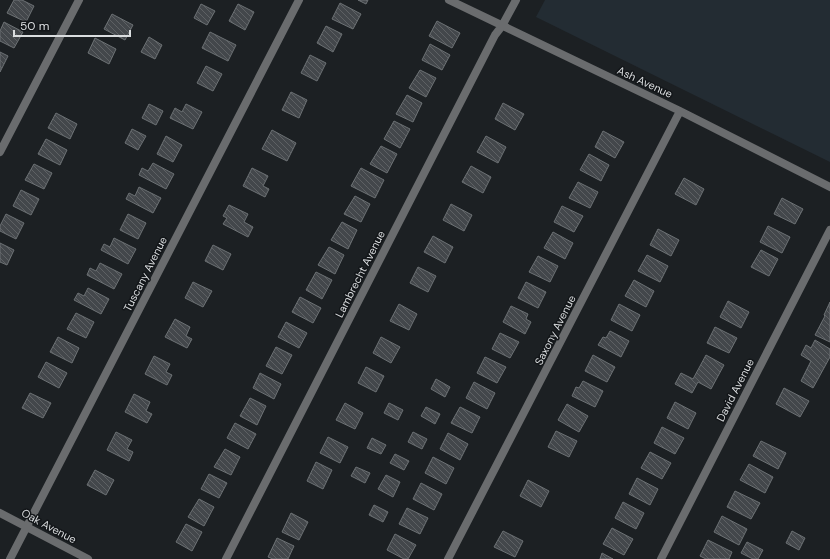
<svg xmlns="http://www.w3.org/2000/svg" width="830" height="559" font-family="'DM Sans',sans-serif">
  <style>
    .built { fill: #232c33 }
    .building { fill: url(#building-back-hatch); stroke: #6c7174 }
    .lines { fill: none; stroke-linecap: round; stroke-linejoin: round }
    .street { stroke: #6a6c6e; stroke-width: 8 }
    .labels { text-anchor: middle; stroke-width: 3; stroke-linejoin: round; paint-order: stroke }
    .street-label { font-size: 11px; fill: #dadddf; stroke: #131619 }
  </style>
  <defs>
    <pattern id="building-back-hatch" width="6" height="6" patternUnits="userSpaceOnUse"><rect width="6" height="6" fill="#43474b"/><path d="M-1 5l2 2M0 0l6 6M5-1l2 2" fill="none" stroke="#5e6164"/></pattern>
  </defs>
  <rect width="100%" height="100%" fill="#1c2023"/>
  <!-- built -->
  <path class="built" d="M545,0H830V162L536,17Z"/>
  <!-- building -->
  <path class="building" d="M14,0H22L34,6L26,22L7,13Z
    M358,0H368L366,4Z
    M340,3L361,14L353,29L332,19Z
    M201,4L215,11L207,25L194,18Z
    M238,4L254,12L245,30L229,21Z
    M112,14L133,25L125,40L104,29Z
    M437,21L460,33L452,48L429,36Z
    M4,22L23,32L14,48L0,41V31Z
    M326,26L342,34L333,52L317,43Z
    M210,32L236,45L228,61L202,48Z
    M149,37L162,45L155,59L141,52Z
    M95,38L116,49L109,64L88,53Z
    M430,44L450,55L442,70L422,60Z
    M0,52L8,56L0,72Z
    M310,55L326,63L317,81L301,73Z
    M206,66L222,74L213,91L197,83Z
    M420,70L436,78L426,97L409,88Z
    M291,92L307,100L299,118L282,110Z
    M407,95L422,103L413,122L396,114Z
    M503,103L524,114L515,130L495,119Z
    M149,104L163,111L156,125L142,118Z
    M186,104L202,112L193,129L170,118L175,108L182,112Z
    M56,113L77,124L70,139L48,128Z
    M394,121L410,129L400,148L384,139Z
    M132,129L146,136L138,150L125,143Z
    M272,130L296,143L287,161L262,149Z
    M603,131L624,142L615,158L595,147Z
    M166,136L182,145L173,162L157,154Z
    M486,136L506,147L498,163L477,152Z
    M46,139L67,150L60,165L38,154Z
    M381,146L397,154L387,173L370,164Z
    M589,154L609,165L601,181L580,170Z
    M153,163L174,174L166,189L139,175L142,168L148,171Z
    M34,164L52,173L44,189L25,180Z
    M471,166L491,177L483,193L462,182Z
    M252,168L268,176L263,186L269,189L265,197L243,186Z
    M361,168L384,180L375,198L351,186Z
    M684,178L704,189L696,205L675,194Z
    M578,182L598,192L590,208L569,198Z
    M139,187L161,198L153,213L126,199L129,193L135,196Z
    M21,190L39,199L31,215L13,206Z
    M355,196L370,204L361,222L344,214Z
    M782,198L803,209L795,224L774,214Z
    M451,204L472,215L464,231L443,220Z
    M229,205L248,214L244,222L253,227L248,237L223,224L227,218L223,216Z
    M562,206L583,216L574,232L554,222Z
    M6,214L24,223L16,239L0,231V226Z
    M128,214L146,223L138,239L120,230Z
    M342,222L357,230L348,249L331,240Z
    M768,226L790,237L782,253L760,242Z
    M658,229L679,240L671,256L650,245Z
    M553,232L573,243L565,259L544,248Z
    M433,236L453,247L445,263L424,252Z
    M114,238L136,249L128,264L101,250L104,244L110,247Z
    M0,243L14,250L7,265L0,262Z
    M213,245L231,254L223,270L205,261Z
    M329,247L344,255L335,274L318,265Z
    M761,250L778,259L769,276L751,267Z
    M647,255L668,266L660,282L638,271Z
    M538,256L558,266L550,282L529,272Z
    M100,263L122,274L114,289L87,275L90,268L96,271Z
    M418,267L436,276L428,292L410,283Z
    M316,272L332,280L322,299L306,290Z
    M634,280L654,291L646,307L625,296Z
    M193,282L212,291L203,307L185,298Z
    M526,282L546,292L538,308L518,298Z
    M88,288L109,299L101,314L74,300L78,293L84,296Z
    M300,297L321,308L313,323L292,312Z
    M728,301L749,312L741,328L720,317Z
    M830,302V342L815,335L825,316L824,315Z
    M399,304L417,314L409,330L390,321Z
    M619,304L640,315L632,331L611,320Z
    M511,306L528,314L526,319L531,322L525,334L503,322Z
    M76,313L94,322L86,338L67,329Z
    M175,319L190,327L186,336L192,339L187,348L165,337Z
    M286,322L307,333L299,348L278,337Z
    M715,327L737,338L729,353L707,343Z
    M610,331L629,341L621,357L598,345L603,337L606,338Z
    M500,333L519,342L510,358L492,349Z
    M58,337L79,348L72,363L50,352Z
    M381,337L400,347L391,363L373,353Z
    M815,340L830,349V357L813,388L801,381L811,361L801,355L806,345L811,348Z
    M276,347L292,355L282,374L266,366Z
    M593,355L615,367L607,382L585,371Z
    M706,355L724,365L711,389L698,382L692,393L675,384L681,373L693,379Z
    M154,356L170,364L166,372L172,375L167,385L145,374Z
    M485,357L506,367L497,383L477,373Z
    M46,362L67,373L59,388L38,377Z
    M366,367L384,376L376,392L358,383Z
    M260,373L281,384L274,399L253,388Z
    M436,379L450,387L445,397L431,389Z
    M583,381L603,391L595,407L572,396L576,387L579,388Z
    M474,382L495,393L487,409L466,398Z
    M784,388L809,401L800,417L776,404Z
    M30,393L51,403L43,418L22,408Z
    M134,394L150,402L146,411L152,414L147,423L125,412Z
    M250,398L266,406L257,425L240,416Z
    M675,402L696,413L688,429L667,418Z
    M345,403L363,413L355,429L336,420Z
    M389,403L403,410L398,420L384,413Z
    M567,404L588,416L579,432L558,420Z
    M426,407L440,414L435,424L421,416Z
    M460,407L480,417L472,433L451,423Z
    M235,423L256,434L248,449L227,438Z
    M662,427L684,438L675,454L654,443Z
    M556,431L577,441L569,457L548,447Z
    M116,432L132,440L127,449L133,452L129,461L107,450Z
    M413,432L427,439L422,449L408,442Z
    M448,433L468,444L460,460L440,449Z
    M328,437L348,447L340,463L320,453Z
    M372,438L386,445L381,454L367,448Z
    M761,441L786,453L778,469L753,456Z
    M225,449L240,457L231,475L214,467Z
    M650,452L671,463L662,479L641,468Z
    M395,454L409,461L404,470L390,463Z
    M433,457L454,468L446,484L425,473Z
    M316,462L332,470L323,489L307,481Z
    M749,464L773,477L765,493L740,480Z
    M356,467L370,473L365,483L351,476Z
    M95,470L114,480L106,495L87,485Z
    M209,474L227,483L219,498L201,489Z
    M386,475L400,482L393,497L378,489Z
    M637,478L658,489L650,505L629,494Z
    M528,480L549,491L541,507L520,496Z
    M421,483L442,494L434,510L413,499Z
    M735,491L760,503L751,519L727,507Z
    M199,499L214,507L204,526L188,517Z
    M623,502L644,513L636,529L615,518Z
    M374,505L388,512L383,522L369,515Z
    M407,508L428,518L420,534L399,524Z
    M291,513L308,522L299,540L282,532Z
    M722,516L747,529L739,545L714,532Z
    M186,524L202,532L192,551L176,542Z
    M612,528L633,539L624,555L603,544Z
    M503,531L523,541L515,557L494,547Z
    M792,531L805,538L799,550L786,543Z
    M395,534L416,545L408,559H404L387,550Z
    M277,538L294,546L288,559H273L268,557Z
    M708,540L732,552L729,559H706L700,556Z
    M747,542L763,550L758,559H753L741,553Z
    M602,553L613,559H600Z"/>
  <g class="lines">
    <!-- street -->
    <path class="street" d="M449,0L680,111L830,187
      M0,152L79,0
      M0,513L88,559
      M10,559L299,0
      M226,559L495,35L502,26L516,0
      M448,559L680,111
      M661,559L830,230"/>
  </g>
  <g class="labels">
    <!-- street labels -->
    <g class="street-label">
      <text transform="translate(645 82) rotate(25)" y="4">Ash Avenue</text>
      <text transform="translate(145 274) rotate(-63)" y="4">Tuscany Avenue</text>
      <text transform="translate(360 274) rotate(-63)" y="4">Lambrecht Avenue</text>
      <text transform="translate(555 330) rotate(-63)" y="4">Saxony Avenue</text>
      <text transform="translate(735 390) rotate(-63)" y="4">David Avenue</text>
      <text transform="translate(49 526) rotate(28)" y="4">Oak Avenue</text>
    </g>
  </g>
  <!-- scale -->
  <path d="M14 30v6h116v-6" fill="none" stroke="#dadddf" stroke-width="2"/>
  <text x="20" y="30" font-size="12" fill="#dadddf" stroke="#131619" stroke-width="3" paint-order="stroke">50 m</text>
</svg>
